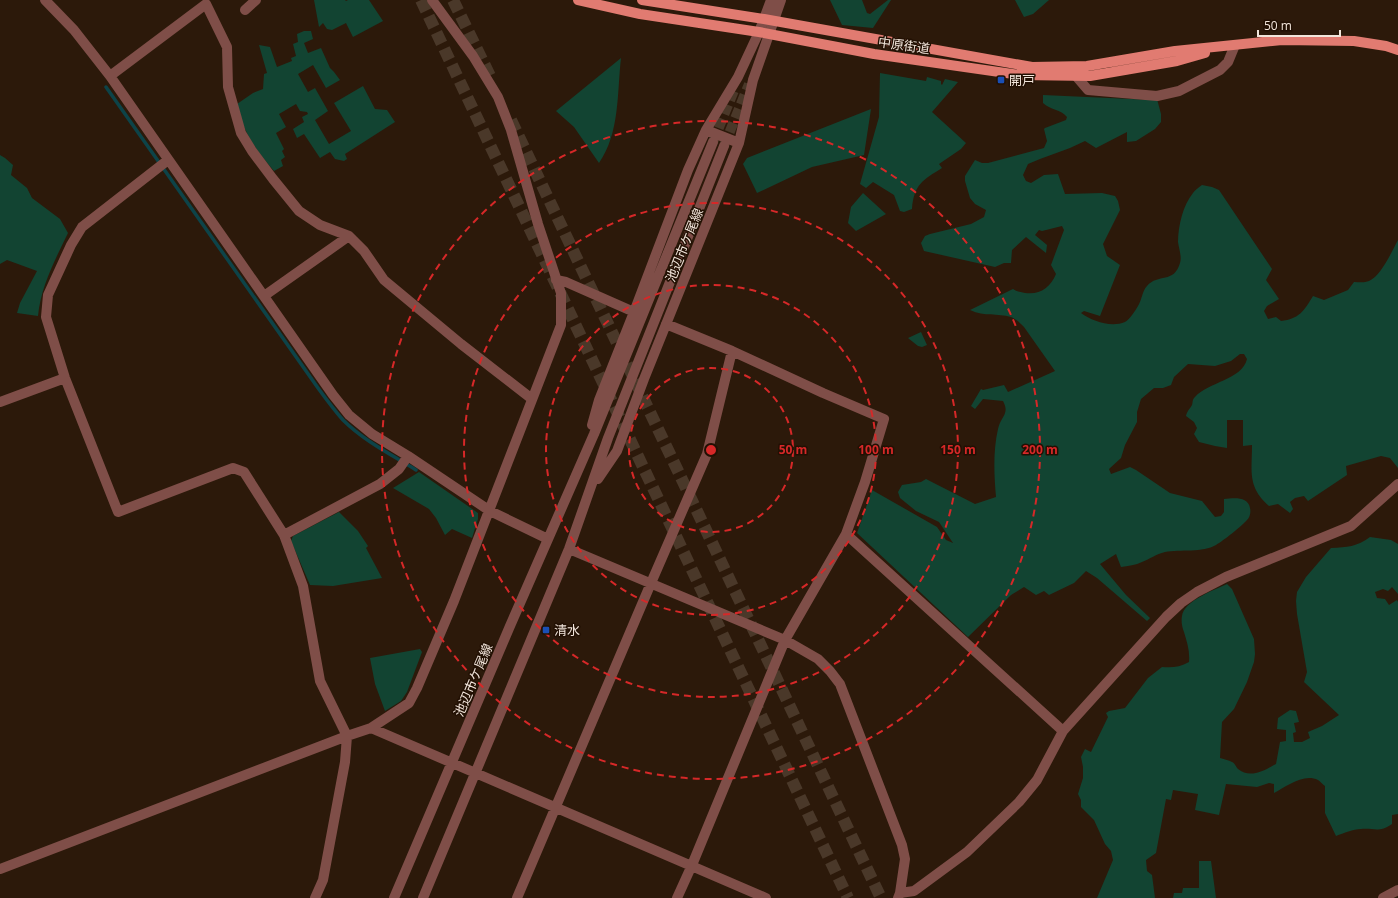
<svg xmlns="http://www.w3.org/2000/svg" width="1398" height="898" font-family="'Open Sans','Noto Sans JP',sans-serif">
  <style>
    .green { fill: #124432 }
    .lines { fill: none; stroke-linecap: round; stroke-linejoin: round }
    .stream { stroke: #0d4348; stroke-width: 3.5 }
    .minor-tunnel { stroke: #4a3829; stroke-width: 10; stroke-dasharray: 10 5; stroke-linecap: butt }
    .highway-tunnel { stroke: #4a3829; stroke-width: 12; stroke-dasharray: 12 6; stroke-linecap: butt }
    .minor { stroke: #7f4e48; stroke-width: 10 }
    .major { stroke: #e17b71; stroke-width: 10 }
    .ring { fill: none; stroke: #d62828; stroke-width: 2; stroke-dasharray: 7 5 }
    .transit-dot { fill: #1a4fb4; stroke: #221003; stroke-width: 1.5 }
    .labels { text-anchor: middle; stroke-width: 3; stroke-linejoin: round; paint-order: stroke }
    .street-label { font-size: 13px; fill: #f2e5db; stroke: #221003 }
    .poi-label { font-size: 13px; fill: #f2e5db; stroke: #221003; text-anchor: start }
    .centre { fill: #d62828; stroke: #221003; stroke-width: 2 }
    .ring-label { font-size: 12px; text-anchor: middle; font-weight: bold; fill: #d62828; stroke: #221003; stroke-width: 3; stroke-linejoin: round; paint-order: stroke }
  </style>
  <rect width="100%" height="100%" fill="#2c190a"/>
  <!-- green -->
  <path class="green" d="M314,0H345L346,1L348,0H369L383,21L353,37L346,23L332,30L327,29L323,23L319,27Z
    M830,0H862L867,13L870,14L888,0H891L873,28L842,25Z
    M1015,0H1049L1033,14L1024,17Z
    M304,31H311L313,39L304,43L308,53L321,48L330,68L334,72L340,80L326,88L313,65L298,74L308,92L315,88L328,111L315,120L329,144L351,131L334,103L363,86L375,109L387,110L395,122L345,154L347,159L344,161L335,159L330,152L320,158L304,134L297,138L293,129L304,122L302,117L308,114L307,112L300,111L296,104L279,114L286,127L276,133L284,149L282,151L285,157L281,160L283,166L274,171C263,158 252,145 245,129C241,121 240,112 237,104L253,93L263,89L264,74L267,73L259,45L270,47L277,67L292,61L291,58L296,56L293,44L298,42L297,34Z
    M621,58C617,93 620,133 599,163L574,127L556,111Z
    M880,73L926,81L927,77L941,81V84L942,85L945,79L958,82L932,112L966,143L961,149L939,164L942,168C923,180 914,184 912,209L904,212L900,211L894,195L873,182L866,188L860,184L879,117Z
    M1043,95L1153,100L1157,99L1161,114V122L1155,129L1136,141L1127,142V132L1096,148L1085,141L1070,148L1040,159L1028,164L1023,175L1026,181L1031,183L1044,175L1058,174L1065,194L1102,193L1115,196L1118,201L1120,210L1103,244L1107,256L1120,265L1100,316L1084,311L1081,313C1092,321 1111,328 1125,322C1130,319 1135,311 1138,306C1142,300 1142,291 1147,286C1158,273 1174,284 1180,263C1182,257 1179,249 1178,242C1178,226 1183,205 1193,193C1195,190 1199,187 1202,185L1212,187L1219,190L1272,269L1266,280L1279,299L1267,306L1264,311L1268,319L1276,317L1281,321C1299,319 1304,311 1313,296L1324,300L1348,290L1354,282C1359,282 1364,283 1369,281C1381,276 1392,251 1398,240V468L1390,458L1381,456L1346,466L1347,475L1308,501L1304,496L1295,498L1290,502L1293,509L1290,513L1278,504L1269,506C1247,487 1252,471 1252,445L1243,446V420H1227V448L1215,446L1199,442L1194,434L1197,428L1194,422L1186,416C1187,411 1189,410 1192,405C1193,402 1192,400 1195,397C1208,382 1242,380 1247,359L1244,354H1240L1231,361L1215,366L1188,364L1174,377L1171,385L1163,388H1154L1141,399L1137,412V422L1125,445L1121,458L1109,469L1111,474L1130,467L1136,470L1170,493L1202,501L1215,517L1221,516L1224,512V499C1234,498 1248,496 1250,508C1251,512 1250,517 1247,520C1243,525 1223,541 1216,545C1203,553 1180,549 1165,552C1156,554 1150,559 1142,562C1136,565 1128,566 1121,567L1116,554L1100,564L1126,595L1150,618L1147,621L1097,578L1086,571L1074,583L1049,595L1044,591L1036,595L1024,587L1011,595L968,637L857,533L872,490L937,527L946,540L953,543L939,522L916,511L900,498L898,492L902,485L921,482L926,479L975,504L996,497C994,475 993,450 998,429C1001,416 1010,414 1003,401L983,399L975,409L971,406L981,389L983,390L1004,385L1008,392L1055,371L1024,327C1020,323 1016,319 1011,317C997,313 985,317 970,310L1013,289C1017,292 1021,292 1025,293C1040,295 1050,288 1056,274L1051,265L1064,230L1062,226L1042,231L1039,230L1035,235L1047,245L1046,253L1026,237L1012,250L1011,263H1004L995,267L924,251L921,243L925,236L930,234L971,224L984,217L986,210L975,204L970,198L965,181V176L975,160L982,163H988L1044,148L1047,141L1044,129L1045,128L1066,120L1067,117C1061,109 1050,110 1043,103Z
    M871,109L864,155L812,167L757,193L743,164L747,158Z
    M0,155L5,158L13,165L11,175L27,188L32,198L60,219L68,233C55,260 41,286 38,316L17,313L20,303L37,271L7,260L0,264Z
    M863,193L886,214L856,231L848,223L851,207Z
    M921,332L927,345L922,347L918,346L908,338Z
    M419,472L478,513V519L472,538L452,529L445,535L436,518L429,509L393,488Z
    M339,512L358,531L368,546L366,548L382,578L333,586L310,585L291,541L293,536Z
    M1370,537L1391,540L1398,544V594L1392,587L1388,591L1383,589L1375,592L1377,598L1385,599L1389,605L1397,600L1398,602V814L1392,815V824C1379,833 1375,828 1361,829C1353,829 1344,833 1336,836L1325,813V786C1323,785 1320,781 1318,780C1303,773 1286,787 1274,793V784L1269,783L1257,787L1226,784L1219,815L1195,810L1198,794L1173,790L1171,800L1166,799L1156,853L1146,860L1147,871L1152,875L1155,898H1097L1113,860L1111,851L1105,844L1094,820L1081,807V800L1078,794L1083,778V767L1081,757L1085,749L1091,752L1108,717L1106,713L1109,711L1125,708L1148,678L1162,667C1172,668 1180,667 1189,662C1190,651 1187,642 1184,632C1182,627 1181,621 1182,616C1184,601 1214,590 1227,584L1232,589L1254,639L1255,654L1254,662L1247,682L1234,709L1222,722L1220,758C1223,759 1229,760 1232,762C1235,763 1236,767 1238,769C1250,779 1265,770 1276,764L1280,742L1286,741V730L1277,729L1278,718L1290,710L1296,711L1299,722L1294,723L1296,732L1293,733L1294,742H1302L1310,738L1308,732L1322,726L1339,715L1304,682L1307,672L1297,614L1296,601L1297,592L1306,577L1331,548C1347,547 1357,547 1370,537Z
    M420,649L422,652L407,692L401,701L385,711L375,684L370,658Z
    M1199,861H1211L1216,898H1170H1173L1174,893H1182L1183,888H1199Z"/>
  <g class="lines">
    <!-- stream -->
    <path class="stream" d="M106,87L318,388C326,399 334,410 343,420C364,441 392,455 416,470"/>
    <!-- minor-tunnel -->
    <path class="minor-tunnel" d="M713,142L735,88
      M724,146L749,84"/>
    <!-- highway-tunnel -->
    <path class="highway-tunnel" d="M421,0L848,898
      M453,0L492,80
      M511,120L881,898"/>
    <!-- minor -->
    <path class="minor" d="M45,0L74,30L110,76L333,395L349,415L372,434L408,456L490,511L548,539
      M245,10L256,0
      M110,76L206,4L227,47L228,87L241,133L252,151L273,179L299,211L320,225L349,236L364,251L384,280L461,344L532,399
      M1076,76L1088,90L1157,96L1179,91L1220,70L1228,62L1235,45
      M706,130L739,143
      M168,160L82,227L71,245L48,295L46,317L65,378L118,512L233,468L244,472L284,535L303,586L320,681L347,736L345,762L323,880L315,898
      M556,280L566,282L634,312
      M264,296L349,236
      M666,324L732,351L823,393L884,419L865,482L846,534L785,640L692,865L677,898
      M0,402L65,378
      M592,425L599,400L634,312L688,170L706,130L738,77L759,32L771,0
      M598,479L617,451L644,379L739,143L753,80L781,0
      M846,534L1063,731
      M284,535L380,484L399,469L408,456
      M569,549L785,640L818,659L830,671L840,684L902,845L905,859L900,893L898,898
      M371,728L766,898
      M0,869L347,736L371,728L409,703L417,688L454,601L561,325V293L538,224L511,130L498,97L473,56L432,0
      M900,893L914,891L967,852L1019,802L1037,780L1063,731L1166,617L1181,603L1197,592L1226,577L1351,526L1398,484
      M394,898L510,626L594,434L713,142
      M423,898L569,549L608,438L724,146
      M517,898L651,583L707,454L732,351
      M1383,898L1398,890"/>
    <!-- major -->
    <path class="major" d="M578,0L640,14L759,32L874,54L1020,75L1090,76L1177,61L1205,53
      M642,0L764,19L1032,67L1087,66L1175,51L1282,40L1354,41L1386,46L1398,50"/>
  </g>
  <!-- distance rings -->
  <g class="ring">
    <circle cx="711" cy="450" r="82"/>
    <circle cx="711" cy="450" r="165"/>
    <circle cx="711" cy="450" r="247"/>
    <circle cx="711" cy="450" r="329"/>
  </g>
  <!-- markers -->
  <g class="transit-dot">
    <rect x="997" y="76" width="8" height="8" rx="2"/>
    <rect x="542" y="626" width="8" height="8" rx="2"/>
  </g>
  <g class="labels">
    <!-- street labels -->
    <g class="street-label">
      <text transform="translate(904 45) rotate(8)" y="5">中原街道</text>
      <text transform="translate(684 245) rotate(-68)" y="5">池辺市ケ尾線</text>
      <text transform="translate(473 680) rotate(-67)" y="5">池辺市ケ尾線</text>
    </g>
    <!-- poi labels -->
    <g class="poi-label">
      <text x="1009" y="85">開戸</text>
      <text x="554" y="635">清水</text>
    </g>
  </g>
  <circle cx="711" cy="450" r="6" class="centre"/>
  <g class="ring-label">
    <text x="793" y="454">50 m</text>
    <text x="876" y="454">100 m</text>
    <text x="958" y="454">150 m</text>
    <text x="1040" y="454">200 m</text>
  </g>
  <!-- scale -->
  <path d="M1258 30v6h82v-6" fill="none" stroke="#f2e5db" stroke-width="2"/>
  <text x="1264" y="30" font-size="12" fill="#f2e5db" stroke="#221003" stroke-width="3" paint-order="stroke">50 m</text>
</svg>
